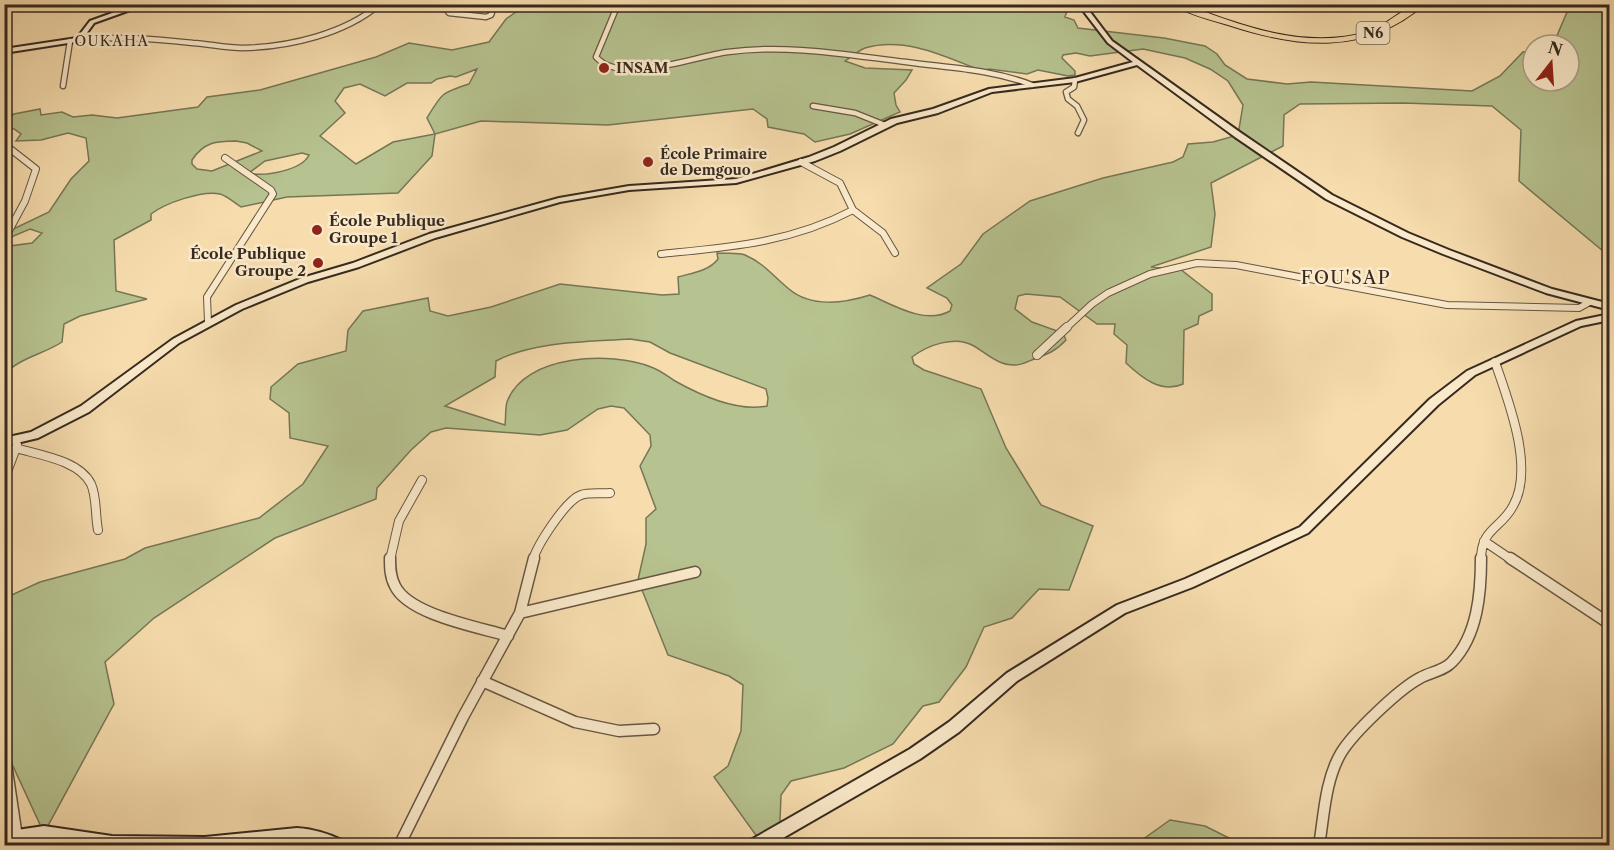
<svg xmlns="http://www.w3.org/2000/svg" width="1614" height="850" font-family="'Libre Caslon Text',serif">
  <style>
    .green { fill: #b6c28f; stroke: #767656; stroke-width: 1.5; fill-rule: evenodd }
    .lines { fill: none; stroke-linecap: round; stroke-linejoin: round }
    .street-far3-casing { stroke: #665642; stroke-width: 7 }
    .street-far2-casing { stroke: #665642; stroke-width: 8 }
    .street-far1-casing { stroke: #665642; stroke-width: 10 }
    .street-casing { stroke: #665642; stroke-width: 13 }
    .secondary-casing { stroke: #36291e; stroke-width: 4 }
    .highway-casing { stroke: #36291e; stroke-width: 2 }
    .street-far3 { stroke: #fae9ca; stroke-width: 4.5 }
    .street-far2 { stroke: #fae9ca; stroke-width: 6 }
    .street-far1 { stroke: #fae9ca; stroke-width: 8 }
    .street { stroke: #fae9ca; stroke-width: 10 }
    .secondary { fill: #fae9ca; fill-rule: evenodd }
    .highway { fill: #f7ddae; fill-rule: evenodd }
    .poi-dot { fill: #8f2418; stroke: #fae9ca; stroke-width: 2 }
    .labels { text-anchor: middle; stroke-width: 5; stroke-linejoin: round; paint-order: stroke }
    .shield { fill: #fae9ca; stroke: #716352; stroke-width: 1.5 }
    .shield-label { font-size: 14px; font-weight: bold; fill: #36291e }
    .far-neighbourhood-label { font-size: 14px; letter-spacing: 1.5px; fill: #36291e; stroke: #fae9ca }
    .far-poi-label { font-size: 14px; font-weight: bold; fill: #36291e; stroke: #fae9ca; text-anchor: start }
    .poi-label { font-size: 15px; font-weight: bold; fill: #36291e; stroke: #fae9ca; text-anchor: start }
    .quarter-label { font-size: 18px; letter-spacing: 1.5px; fill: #36291e; stroke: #fae9ca }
  </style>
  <rect width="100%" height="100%" fill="#f7ddae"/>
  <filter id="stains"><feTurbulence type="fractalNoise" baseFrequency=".00333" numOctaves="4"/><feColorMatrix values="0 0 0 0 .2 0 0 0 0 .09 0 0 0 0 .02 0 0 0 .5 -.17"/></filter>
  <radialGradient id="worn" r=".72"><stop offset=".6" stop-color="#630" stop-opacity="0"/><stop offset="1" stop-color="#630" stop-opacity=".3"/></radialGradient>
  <!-- green -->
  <path class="green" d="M527,4H740L767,8V4H1006L1031,10L1035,5H1056L1068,8L1065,17L1074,20L1078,28L1164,38L1205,46L1217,54L1225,65L1247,79L1287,84L1311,82L1472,91L1500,76L1523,52L1533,50V81H1569V45H1553L1570,5H1609V256L1519,181L1521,130L1492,106L1403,103L1300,104L1284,115L1283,146L1211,183L1215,214L1211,247L1151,267L1180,269L1212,294V310L1199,316L1198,324L1184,330L1183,384C1161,394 1141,377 1126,363L1127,345L1114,334L1115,324H1097L1060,297L1026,294L1018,296L1015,309L1032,322L1063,333L1066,340C1056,351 1048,354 1034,359C1029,361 1022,365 1016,365C999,366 987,354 974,346C955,335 928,345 912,357L914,364L924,370L981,389L1006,448L1041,505L1093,526L1069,590L1039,589L1012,618L984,627L966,667L939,702L923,706L893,744L844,768L791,781L781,795L779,845H763L714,777L728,766L741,731L743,685L729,676L668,655L638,580L646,544V518L656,509L640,466L651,446L650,435L624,408L611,406L598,409L567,430L540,435L446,428L431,432L411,450L377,488L376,499L275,538L154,618L105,662L114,704L44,833L5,749V598L40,582L125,559L145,548L259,518L303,484L328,446L290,438L289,413L270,399L271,387L298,364L346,351L348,330L363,311L428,298L430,311L448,316L491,307L560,284L662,295L679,294L678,277C692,273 709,271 718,259L717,253C725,254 738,252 745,255C764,263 774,277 789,289C811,308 845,303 870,295C893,305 925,325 950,311L952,305L947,298L927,288L961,264L983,234L1030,201L1103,178L1173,162L1183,157L1188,144L1213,142L1238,135L1243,105L1228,81L1210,69L1185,58L1143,49L1090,56L1076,53L1063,55L1062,58L1075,71V75L1068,76L1038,70L1027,74L989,69L982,71C946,57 905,36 865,48C858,51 851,57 845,61L865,68L912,70L906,80L894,93L896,105L900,112L850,134L815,142L804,134L768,127L767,119L753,109L608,125L481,121L435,134L432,156L398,193L287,197L241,207C235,203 227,196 220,194C203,190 165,203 151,214V220L114,240L116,291L147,299L80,316L64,324L62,342C44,354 19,358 5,374V233L49,212L71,179L89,161L86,138L68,133L41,140L16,141L21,134L14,129L5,127V119L14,114L40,109L41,115L62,112L73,117L92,115L117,118L198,107L207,97L260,90L376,57L409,43L452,50L489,42L506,19ZM477,69L469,84C441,93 442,93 427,118L435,134L393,142L356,164L320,136L345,113L335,101L344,88L360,84L385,96L407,83H431L437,79L450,76L456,77ZM236,141L247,143L262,151L212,171L197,169L192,164V160C204,142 216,141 236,141ZM302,153L309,155C302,170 265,177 249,173L265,161ZM30,229L42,233L32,243L9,246L11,237ZM630,339L650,342L670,353L766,389L768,398L767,406C737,412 700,395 675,381C667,376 660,370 651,367C612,351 524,354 507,402C505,409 506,418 505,425L445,406L495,377L496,361C534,341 588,342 630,339Z
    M1170,820L1205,826L1243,845H1135Z"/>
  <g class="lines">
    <defs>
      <path id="street-far3" d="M423,4L446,9L449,13L486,17L491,15L495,4
        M597,4L615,8
        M618,4L596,57C622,86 694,56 728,52C788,44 847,55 906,62C949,68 991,69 1032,85
        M4,5L11,4
        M495,6L512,4
        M378,7L414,4
        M79,40C117,36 155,39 193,43C209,44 226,48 243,48C289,47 345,34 380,4
        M1075,80L1074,87L1066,92L1068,99L1077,106L1084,120L1078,133
        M63,86L70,41
        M813,106L855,113L885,125
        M4,144L6,146"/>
      <path id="street-far2" d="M801,162L840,183L853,210L883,233L895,253
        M4,240L25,201L36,169L4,144
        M661,254C730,247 790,243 853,210
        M208,322L207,297L273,194L271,190L225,158
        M1065,329L1092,304L1108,293L1150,274L1197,263L1236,265L1447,305L1579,308L1588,303"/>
      <path id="street-far1" d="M1037,355L1067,327
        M16,448C39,455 79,460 91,484C97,497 95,515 98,530
        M4,480L17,445
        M1484,541L1512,560
        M390,560L399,521L422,480
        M533,560C537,545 566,500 581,495C589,492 601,494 610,493
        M1481,560C1481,528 1501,529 1513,506C1535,468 1508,400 1495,362"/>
      <path id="street" d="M390,558C390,567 390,577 395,586C409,615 479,627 508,636
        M1510,558L1610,624
        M520,613L695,572
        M482,681L575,722L619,731L654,729
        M4,750L17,837
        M399,846L463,717L520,613L534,558
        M1319,846C1324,816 1325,780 1341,753C1353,733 1399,689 1420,678C1430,672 1444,671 1452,662C1478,635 1481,592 1481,558"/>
      <path id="secondary" d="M137,4H147L94,23L81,41L4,53V49L77,38L90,21Z
        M1078,4H1084L1112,41L1241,133L1332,195L1408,233L1449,250L1552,289L1610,304V310L1546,293L1443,254L1402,237L1326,199L1235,137L1137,65L1075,82L992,92L938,113L897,123L840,151L815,161L736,183L629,190L560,202L435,238L359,267L308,282L242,309L179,343L89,412L38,438L4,446V438L31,432L81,406L173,339L236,305L302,278L353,263L429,234L559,198L629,186L736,179L809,157L834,147L891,119L933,109L989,89L1075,78L1133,62L1108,43Z
        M1610,314V320L1581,326L1475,375L1438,405L1308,533L1193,587L1125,613L1017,681L959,732L920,759L769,846H747L749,841L910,749L949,722L1007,673L1117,605L1185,579L1300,527L1430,399L1467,371L1576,321Z
        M44,826L112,836L205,837L297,828C314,829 329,834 344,841L346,846H317L297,842L266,846H78L44,840L4,846V833L17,830Z"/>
      <path id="highway" d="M1171,4H1184C1242,26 1305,50 1367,32C1388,26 1404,4 1425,4C1365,56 1298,48 1228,25C1210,20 1188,14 1171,4Z"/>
    </defs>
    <!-- street-far3 casing -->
    <use href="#street-far3" class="street-far3-casing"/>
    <!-- street-far2 casing -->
    <use href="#street-far2" class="street-far2-casing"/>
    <!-- street-far1 casing -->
    <use href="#street-far1" class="street-far1-casing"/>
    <!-- street casing -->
    <use href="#street" class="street-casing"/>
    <!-- secondary casing -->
    <use href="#secondary" class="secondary-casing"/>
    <!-- highway casing -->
    <use href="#highway" class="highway-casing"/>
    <!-- street-far3 -->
    <use href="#street-far3" class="street-far3"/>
    <!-- street-far2 -->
    <use href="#street-far2" class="street-far2"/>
    <!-- street-far1 -->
    <use href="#street-far1" class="street-far1"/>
    <!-- street -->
    <use href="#street" class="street"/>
    <!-- secondary -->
    <use href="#secondary" class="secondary"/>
    <!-- highway -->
    <use href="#highway" class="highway"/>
  </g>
  <!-- markers -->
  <g class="poi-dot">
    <circle cx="604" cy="68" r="6"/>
    <circle cx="648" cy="162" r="6"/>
    <circle cx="317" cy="230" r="6"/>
    <circle cx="318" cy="263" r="6"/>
  </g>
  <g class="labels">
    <!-- shield labels -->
    <rect class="shield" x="1356.5" y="22" width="33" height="22" rx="4.5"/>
    <g class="shield-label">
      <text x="1373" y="38">N6</text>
    </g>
    <!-- far-neighbourhood labels -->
    <g class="far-neighbourhood-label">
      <text x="112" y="46">OUKAHA</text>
    </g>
    <!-- far-poi labels -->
    <g class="far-poi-label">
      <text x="616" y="73">INSAM</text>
      <text x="660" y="159">École Primaire<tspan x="660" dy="16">de Demgouo</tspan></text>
    </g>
    <!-- poi labels -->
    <g class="poi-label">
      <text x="329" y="226">École Publique<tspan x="329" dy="17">Groupe 1</tspan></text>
      <text x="306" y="259" text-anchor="end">École Publique<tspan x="306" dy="17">Groupe 2</tspan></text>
    </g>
    <!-- quarter labels -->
    <g class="quarter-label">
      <text x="1346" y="284">FOU'SAP</text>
    </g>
  </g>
  <!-- margin -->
  <rect width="1614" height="850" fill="none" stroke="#f7ddae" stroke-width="24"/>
  <rect x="6" y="6" width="1602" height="838" fill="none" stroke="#36291e" stroke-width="3"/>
  <rect x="12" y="12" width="1590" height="826" fill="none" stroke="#36291e" stroke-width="1.5"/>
  <!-- north arrow -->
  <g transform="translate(1551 63) rotate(17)"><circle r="28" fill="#fae9ca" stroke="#ac9c85" stroke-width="1.5"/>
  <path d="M0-4.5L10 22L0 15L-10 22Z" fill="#8f2418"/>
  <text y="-9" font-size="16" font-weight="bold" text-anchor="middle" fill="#36291e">N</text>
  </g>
  <rect width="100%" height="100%" filter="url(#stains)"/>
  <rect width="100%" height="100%" fill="url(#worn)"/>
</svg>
